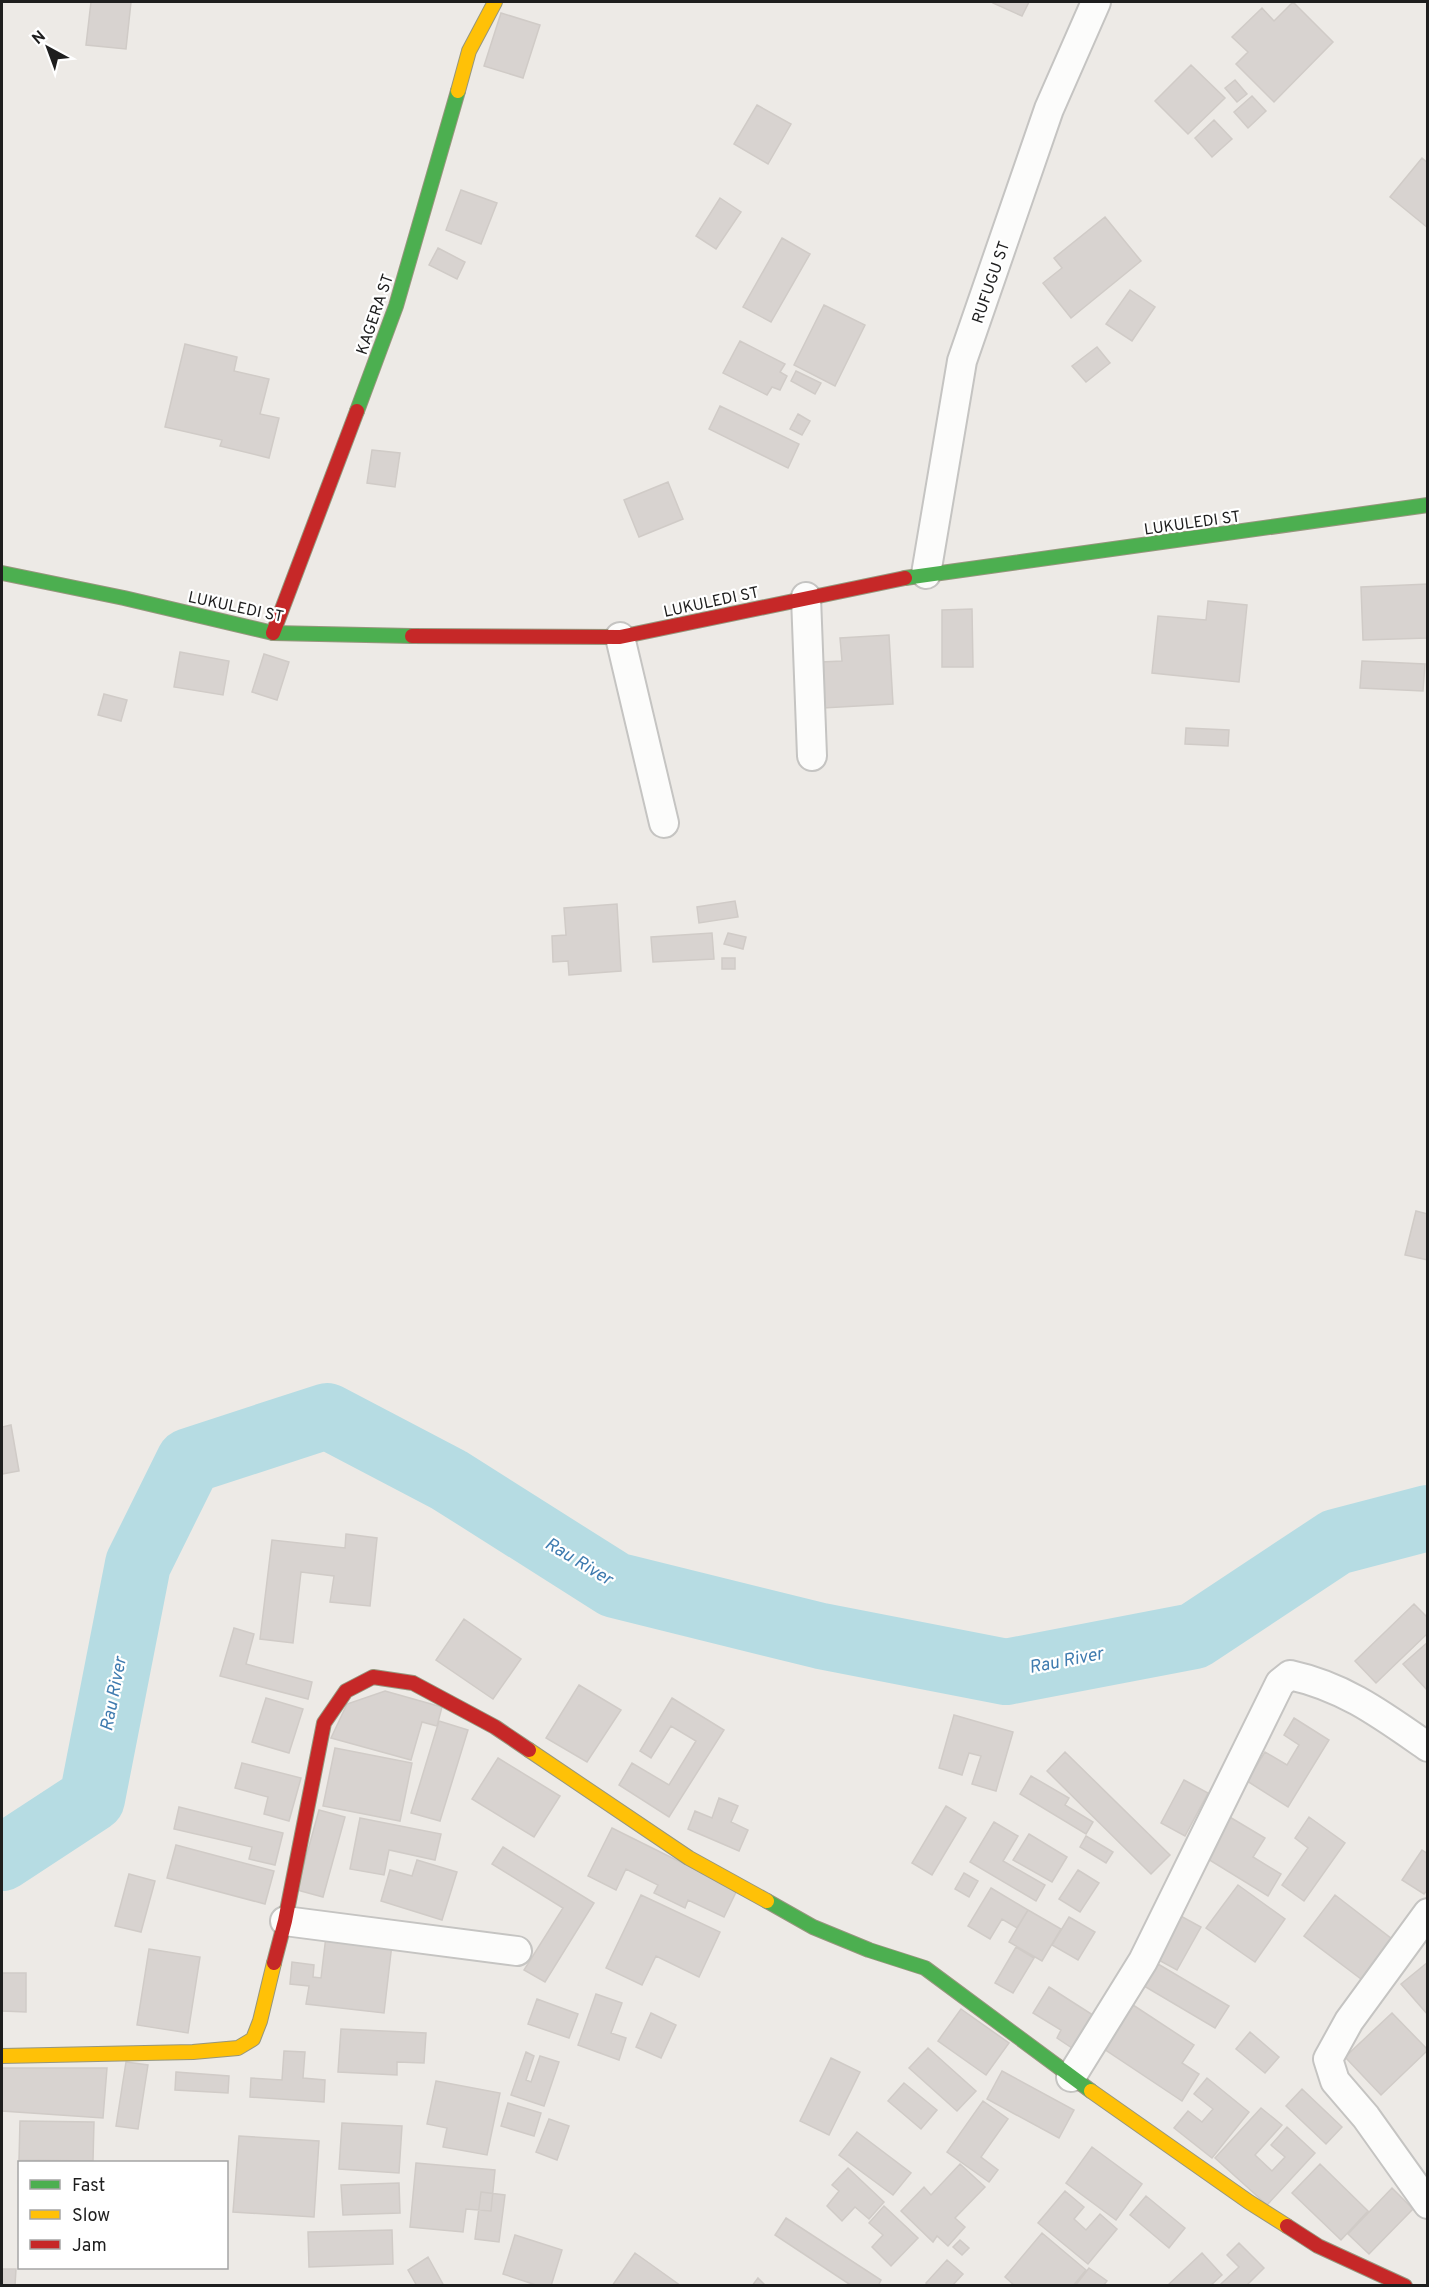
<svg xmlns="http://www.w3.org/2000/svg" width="1429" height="2287" font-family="Overpass,sans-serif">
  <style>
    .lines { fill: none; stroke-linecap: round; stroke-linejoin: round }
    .river { stroke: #b6dce3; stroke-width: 66 }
    .building { fill: #d8d3d0; stroke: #d0cbc7; stroke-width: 1.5 }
    .street-casing { stroke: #c5c4c2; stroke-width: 32 }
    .fast-casing { stroke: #96967d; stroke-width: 16 }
    .slow-casing { stroke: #96967d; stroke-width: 16 }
    .jam-casing { stroke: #96967d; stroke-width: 16 }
    .street { stroke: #fcfcfb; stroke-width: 28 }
    .fast { stroke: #4caf50; stroke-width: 14 }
    .slow { stroke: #ffc107; stroke-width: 14 }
    .jam { stroke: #c62828; stroke-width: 14 }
    .labels { text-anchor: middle; stroke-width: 4.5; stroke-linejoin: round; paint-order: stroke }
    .street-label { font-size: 16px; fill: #1e1e1e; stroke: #fff }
    .water-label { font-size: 18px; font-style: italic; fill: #3f7baf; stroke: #fff }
  </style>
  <rect width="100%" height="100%" fill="#edeae6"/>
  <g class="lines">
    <!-- river -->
    <path class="river" d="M2,1858L92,1799L138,1564L189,1461L327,1416L449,1480L615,1585L821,1636L1006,1672L1194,1636L1336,1542L1428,1518"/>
  </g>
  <!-- building -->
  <path class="building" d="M91,2H131L126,49L86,45Z
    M994,2H1029L1022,16L993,3Z
    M1293,2L1333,42L1274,102L1236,64L1248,52L1232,37L1262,8L1274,21Z
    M501,13L540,25L523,78L484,66Z
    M1191,65L1225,98L1188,134L1155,101Z
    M1235,80L1247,94L1237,102L1225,88Z
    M1252,96L1266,111L1248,128L1234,112Z
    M757,105L791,124L768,164L734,144Z
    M1214,120L1232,139L1212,157L1195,138Z
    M1422,158L1428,163V228L1390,197Z
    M461,190L497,203L481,244L446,230Z
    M720,198L741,212L716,249L696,236Z
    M1105,217L1141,261L1071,318L1043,283L1062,268L1054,258Z
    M782,238L810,254L771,322L743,307Z
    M438,248L465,262L457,279L429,265Z
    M1130,290L1155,307L1132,341L1106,324Z
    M824,305L865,325L835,386L794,365Z
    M740,341L785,364L780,372L787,376L780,390L772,387L767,395L723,373Z
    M185,344L237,357L234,371L269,379L260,414L279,418L269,458L220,446L222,440L165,427Z
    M1097,347L1110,363L1086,382L1072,366Z
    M796,371L821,383L815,394L791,381Z
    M720,406L799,444L788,468L709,429Z
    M798,414L810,421L802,435L790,429Z
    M372,450L400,453L395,487L367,483Z
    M668,482L683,519L639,537L624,500Z
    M1428,584V638L1363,640L1361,587Z
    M1208,601L1247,605L1239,682L1152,673L1158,616L1206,620Z
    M972,609L973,667H942V610Z
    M889,635L893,704L823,708L821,662L842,661L840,638Z
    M180,652L229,661L223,695L174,687Z
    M264,654L289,662L277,700L252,692Z
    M1362,661L1425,664L1423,691L1360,688Z
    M104,694L127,700L121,721L98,715Z
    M1186,728L1229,730L1228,746L1185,744Z
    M735,901L738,917L699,923L697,907Z
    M617,904L621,971L569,975L568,961L553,962L552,936L566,935L564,908Z
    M712,933L714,959L653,962L651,937Z
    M728,933L746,937L743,949L724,944Z
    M722,958H735V969H722Z
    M1416,1211L1428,1214V1260L1405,1255Z
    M11,1425L19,1471L2,1474V1427Z
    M346,1534L377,1538L370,1606L330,1602L334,1576L301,1572L293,1643L260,1639L272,1540L345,1548Z
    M1414,1604L1428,1618V1633L1376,1683L1355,1661Z
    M464,1619L521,1659L493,1699L436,1660Z
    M234,1628L254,1634L246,1664L312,1682L308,1699L220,1676Z
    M1428,1642V1691L1403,1664Z
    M579,1685L621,1710L587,1762L546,1738Z
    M385,1691L442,1707L437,1726L422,1722L411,1760L331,1738L347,1704Z
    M266,1698L303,1709L289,1753L252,1742Z
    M672,1698L724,1730L669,1817L619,1785L632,1763L669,1785L696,1741L671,1726L651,1758L640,1751Z
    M954,1715L1013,1732L996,1791L972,1784L981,1756L969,1753L962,1775L939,1768Z
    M1294,1718L1329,1740L1288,1807L1247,1781L1265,1752L1287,1765L1299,1745L1284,1735Z
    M439,1721L468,1730L440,1821L411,1813Z
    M335,1748L412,1763L400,1821L323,1806Z
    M1065,1752L1170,1855L1151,1874L1047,1771Z
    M498,1758L560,1796L534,1837L472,1799Z
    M242,1763L301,1778L289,1821L264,1814L268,1797L235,1788Z
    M1031,1776L1069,1798L1065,1805L1093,1822L1086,1834L1020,1794Z
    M1184,1780L1208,1793L1185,1836L1161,1823Z
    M719,1798L738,1806L731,1822L748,1830L739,1851L688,1829L695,1811L712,1818Z
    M946,1806L966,1818L932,1875L912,1863Z
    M179,1807L283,1833L275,1865L249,1859L252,1847L174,1829Z
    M319,1810L345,1817L323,1897L297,1890Z
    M1228,1816L1265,1838L1253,1857L1281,1874L1268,1896L1203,1856Z
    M1309,1817L1345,1843L1304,1901L1282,1885L1308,1848L1295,1838Z
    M360,1818L441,1834L435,1860L389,1850L384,1875L350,1869Z
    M994,1822L1018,1836L1003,1861L1045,1885L1036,1901L970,1862Z
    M612,1828L737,1890L724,1917L688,1900L685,1908L654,1893L658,1885L626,1869L616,1890L588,1876Z
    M1029,1834L1067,1857L1052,1882L1013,1860Z
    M1086,1836L1113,1852L1106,1863L1080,1847Z
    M176,1845L274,1871L265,1904L167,1878Z
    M503,1847L594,1903L545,1982L524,1970L563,1908L492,1864Z
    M1422,1850L1428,1854V1889L1424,1894L1402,1880Z
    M417,1860L457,1872L442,1920L381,1901L390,1870L412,1876Z
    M1078,1870L1099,1883L1080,1912L1059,1899Z
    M964,1873L978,1881L969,1897L955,1889Z
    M129,1874L155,1881L141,1932L115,1926Z
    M1238,1885L1285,1919L1255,1962L1206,1928Z
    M991,1888L1028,1910L1017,1928L1002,1919L990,1939L968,1926Z
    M641,1895L720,1932L699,1977L656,1956L642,1985L606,1968Z
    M1335,1895L1392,1939L1361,1979L1304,1936Z
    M1028,1910L1061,1929L1042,1961L1009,1942Z
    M1177,1914L1201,1927L1177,1970L1153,1957Z
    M1069,1917L1095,1932L1078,1960L1052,1945Z
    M326,1936L392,1944L384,2013L306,2004L309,1986L290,1984L292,1962L314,1965L313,1977L321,1978Z
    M1016,1947L1034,1958L1013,1993L995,1983Z
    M149,1949L200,1957L188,2033L137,2025Z
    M1428,1962V2015L1401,1984Z
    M1158,1964L1229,2006L1215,2028L1144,1986Z
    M2,1973H26V2012L2,2011Z
    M1049,1987L1096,2017L1075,2050L1057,2038L1061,2030L1033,2013Z
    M596,1994L622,2003L611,2033L626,2038L619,2060L578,2045Z
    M537,1999L578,2014L569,2038L528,2024Z
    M1133,2005L1194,2045L1182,2063L1199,2074L1182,2101L1104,2049Z
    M961,2009L1009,2043L986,2075L938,2041Z
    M651,2013L676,2025L661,2058L636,2047Z
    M1392,2013L1428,2050L1381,2095L1345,2057Z
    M341,2029L426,2033L424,2063L397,2062V2075L338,2072Z
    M1250,2032L1279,2057L1265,2073L1236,2049Z
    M928,2048L976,2091L957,2111L909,2068Z
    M284,2051L305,2052L303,2078L325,2080L324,2102L250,2097L251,2078L282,2080Z
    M526,2052L534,2056L526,2080L531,2082L540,2056L559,2062L544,2106L511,2095Z
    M831,2058L860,2072L829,2135L800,2121Z
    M126,2062L148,2065L138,2129L116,2126Z
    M2,2068H107L103,2118L2,2111Z
    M1002,2071L1074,2110L1059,2138L987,2099Z
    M176,2072L229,2076L228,2093L175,2090Z
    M1207,2078L1249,2112L1212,2158L1174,2128L1188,2111L1202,2122L1213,2109L1194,2094Z
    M436,2081L500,2093L487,2155L443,2147L447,2128L427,2124Z
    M904,2083L937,2110L921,2129L888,2101Z
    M1302,2089L1342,2127L1326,2144L1286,2106Z
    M983,2101L1008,2119L981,2157L998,2170L989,2182L947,2152Z
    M508,2103L541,2113L534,2136L501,2126Z
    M1261,2108L1282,2125L1255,2155L1272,2171L1285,2157L1271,2145L1287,2127L1315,2153L1267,2205L1215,2158Z
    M549,2119L569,2126L557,2160L536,2152Z
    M20,2121L94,2122L93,2161L19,2160Z
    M342,2123L402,2126L399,2173L339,2169Z
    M857,2132L911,2173L893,2195L839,2155Z
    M239,2136L319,2141L314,2217L233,2212Z
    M1092,2147L1142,2184L1116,2220L1066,2183Z
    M416,2163L495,2170L491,2211L466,2209L463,2232L410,2227Z
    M960,2164L985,2187L955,2218L965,2227L948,2246L937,2236L933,2242L901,2211L924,2187L931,2195Z
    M1320,2164L1368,2211L1341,2240L1292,2193Z
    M848,2168L884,2202L869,2219L855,2207L842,2221L827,2206L839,2191L832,2185Z
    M399,2183L400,2213L343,2215L341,2185Z
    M1392,2188L1413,2209L1369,2254L1348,2234Z
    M1065,2191L1084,2207L1074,2219L1086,2230L1100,2214L1117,2229L1088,2264L1038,2223Z
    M481,2192L505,2195L499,2242L475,2239Z
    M1146,2196L1185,2228L1169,2248L1130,2215Z
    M884,2206L918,2238L891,2266L872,2247L883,2235L869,2223Z
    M786,2218L881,2280L878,2286H852L775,2235Z
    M392,2230L393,2264L309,2267L308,2232Z
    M1042,2233L1086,2270L1073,2286H1015L1005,2277Z
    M515,2235L562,2250L551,2286H539L503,2274Z
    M960,2240L969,2248L962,2255L953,2247Z
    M1239,2243L1264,2268L1246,2286H1222L1221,2284L1239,2267L1227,2255Z
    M635,2253L681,2286H612Z
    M1202,2253L1222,2275L1210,2286H1167Z
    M428,2257L444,2286H417L408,2270Z
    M947,2260L963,2274L952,2286H928L926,2283Z
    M1089,2268L1107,2281L1103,2286H1075Z
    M2,2269H16L15,2286H2Z
    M758,2278L766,2286H752Z"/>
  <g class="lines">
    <defs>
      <path id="street" d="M926,574L962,361L1049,109L1096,2
        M806,597L812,756
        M620,637L664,823
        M1428,1913L1349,2021L1328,2059L1335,2081L1366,2117L1428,2204
        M285,1921L517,1951
        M1071,2077L1143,1961L1280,1683L1290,1675C1345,1687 1382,1715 1428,1747"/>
      <path id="fast" d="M357,411L396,306L458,91
        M2,573L124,598L273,633L412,636
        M905,578L1428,505
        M767,1901L813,1927L869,1950L925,1968L1091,2091"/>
      <path id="slow" d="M458,91L469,51L495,2
        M529,1750L689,1858L767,1901
        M2,2056L193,2052L238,2048L253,2039L260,2021L274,1963
        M1091,2091L1249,2202L1287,2226"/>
      <path id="jam" d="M273,633L357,411
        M412,636L620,637L905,578
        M274,1963L285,1921L324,1723L346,1691L373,1677L413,1683L495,1727L529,1750
        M1287,2226L1318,2246L1405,2286"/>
    </defs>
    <!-- street casing -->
    <use href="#street" class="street-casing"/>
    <!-- fast casing -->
    <use href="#fast" class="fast-casing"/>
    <!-- slow casing -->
    <use href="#slow" class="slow-casing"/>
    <!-- jam casing -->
    <use href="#jam" class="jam-casing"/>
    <!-- street -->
    <use href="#street" class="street"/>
    <!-- fast -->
    <use href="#fast" class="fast"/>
    <!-- slow -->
    <use href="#slow" class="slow"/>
    <!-- jam -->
    <use href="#jam" class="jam"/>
  </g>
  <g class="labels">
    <!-- street labels -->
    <g class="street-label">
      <text transform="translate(990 282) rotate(-71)" y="6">RUFUGU ST</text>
      <text transform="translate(374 314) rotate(-71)" y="6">KAGERA ST</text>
      <text transform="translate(1192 522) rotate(-8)" y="6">LUKULEDI ST</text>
      <text transform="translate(711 601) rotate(-12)" y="6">LUKULEDI ST</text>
      <text transform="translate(236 606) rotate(12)" y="6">LUKULEDI ST</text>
    </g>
    <!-- water labels -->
    <g class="water-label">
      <text transform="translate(579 1561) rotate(31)" y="6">Rau River</text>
      <text transform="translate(1066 1660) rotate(-11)" y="6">Rau River</text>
      <text transform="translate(113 1694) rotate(-79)" y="6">Rau River</text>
    </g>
  </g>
  <!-- border -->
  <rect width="1429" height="2287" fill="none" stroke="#1e1e1e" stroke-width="6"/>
  <!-- legend -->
  <rect x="18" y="2161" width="210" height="108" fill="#ffffff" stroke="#a5a5a5" stroke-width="1.5"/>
  <rect x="30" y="2180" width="30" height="9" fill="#4caf50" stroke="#a5a5a5" stroke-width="1.5"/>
  <text x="72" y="2191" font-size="18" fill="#1e1e1e">Fast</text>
  <rect x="30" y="2210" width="30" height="9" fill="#ffc107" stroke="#a5a5a5" stroke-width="1.5"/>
  <text x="72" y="2221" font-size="18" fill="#1e1e1e">Slow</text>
  <rect x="30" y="2240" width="30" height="9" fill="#c62828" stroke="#a5a5a5" stroke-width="1.5"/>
  <text x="72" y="2251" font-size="18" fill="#1e1e1e">Jam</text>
  <!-- north arrow -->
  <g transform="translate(48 48) rotate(319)" stroke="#ffffff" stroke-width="4.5" paint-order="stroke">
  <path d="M0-4.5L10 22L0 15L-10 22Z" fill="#1e1e1e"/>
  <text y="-9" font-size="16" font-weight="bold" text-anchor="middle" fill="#1e1e1e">N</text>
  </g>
</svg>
